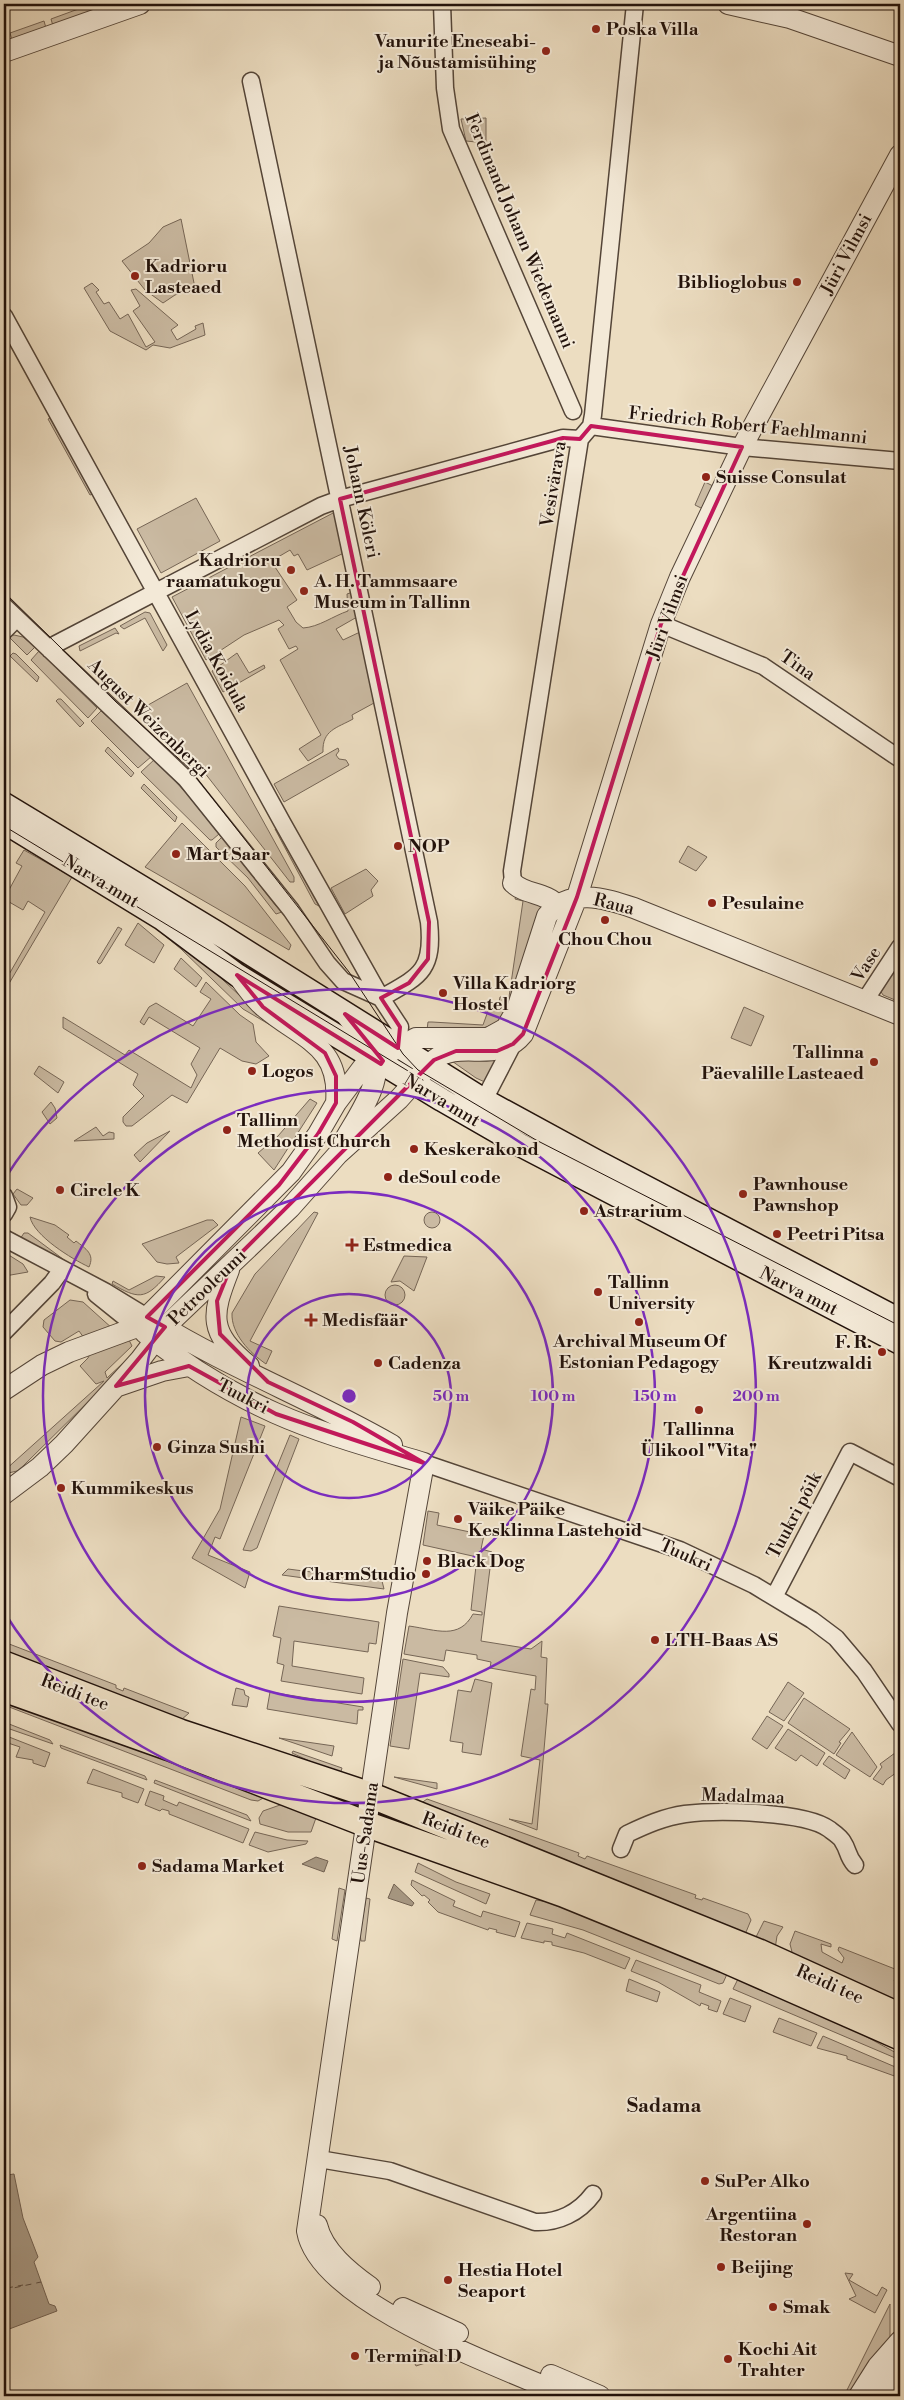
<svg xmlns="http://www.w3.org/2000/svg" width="904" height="2400" font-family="'Libre Bodoni',serif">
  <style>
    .green { fill: #cabaa2; stroke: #766656 }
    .water { fill: #a79883; stroke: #726253 }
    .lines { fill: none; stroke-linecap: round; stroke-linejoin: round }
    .ferry { stroke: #5e4e41; stroke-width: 1; stroke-dasharray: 6 5; stroke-linecap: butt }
    .minor-casing { stroke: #544538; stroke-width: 19 }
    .tertiary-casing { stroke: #544538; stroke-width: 22 }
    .secondary-casing { stroke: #22120b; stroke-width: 25 }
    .primary-casing { stroke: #22120b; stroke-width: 28 }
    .minor { stroke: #f3e9d7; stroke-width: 16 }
    .tertiary { stroke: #f3e9d7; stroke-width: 20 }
    .secondary { stroke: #f3e9d7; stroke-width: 22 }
    .primary { stroke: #ecddc1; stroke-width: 25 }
    .tram { stroke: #22120b; stroke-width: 1 }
    .marked { fill: none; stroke: #c2185b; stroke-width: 4; stroke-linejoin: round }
    .ring { fill: none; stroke: #7b2cbf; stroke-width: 2.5 }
    .poi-dot { fill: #8f2418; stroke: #f3e9d7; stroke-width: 2 }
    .labels { text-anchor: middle; stroke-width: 4; stroke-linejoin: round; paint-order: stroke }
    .poi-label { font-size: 18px; font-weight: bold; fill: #22120b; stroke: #f3e9d7; text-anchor: start }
    .street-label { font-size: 18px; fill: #22120b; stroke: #f3e9d7 }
    .quarter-label { font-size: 20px; font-weight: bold; fill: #22120b; stroke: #f3e9d7 }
    .centre { fill: #7b2cbf; stroke: #f3e9d7; stroke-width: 2.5 }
    .ring-label { font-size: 15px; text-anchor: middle; font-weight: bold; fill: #7b2cbf; stroke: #f3e9d7; stroke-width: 4; stroke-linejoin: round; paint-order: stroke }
  </style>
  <rect width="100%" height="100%" fill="#ecddc1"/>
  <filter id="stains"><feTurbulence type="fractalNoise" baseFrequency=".004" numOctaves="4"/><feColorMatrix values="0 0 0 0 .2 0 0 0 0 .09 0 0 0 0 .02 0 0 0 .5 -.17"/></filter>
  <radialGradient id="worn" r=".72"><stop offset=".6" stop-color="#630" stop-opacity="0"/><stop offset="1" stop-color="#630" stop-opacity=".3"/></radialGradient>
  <!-- green -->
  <path class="green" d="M92,4H113L53,26L51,19Z
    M44,21L46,28L12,40L10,33Z
    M486,118V143L466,141L461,119Z
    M181,219L195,288L175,295L163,303L145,290L122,261L149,243L163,227Z
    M92,283L99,290L96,292L104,304L109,302L120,319L128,314L146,347L155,342L133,311L140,306L131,290L136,289L178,325L171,330L177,340L196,329L195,326L203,323L205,335L170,348L153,345L146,350L110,331L84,288Z
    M50,418L93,494L90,495L48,419Z
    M705,482L713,486L703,509L695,505Z
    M196,498L220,541L161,573L137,529Z
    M335,512L344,553L307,570L298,554L294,556L290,550L273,560L276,566L275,567L297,600L287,607L296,622L303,628C319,627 333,616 348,611L347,594L353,592L357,617L336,629L343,640L360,632L374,703L352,715L353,719C337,728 322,730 323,752L308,761L299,749L321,735L280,660L298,649L296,646L289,649L278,629L284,625L279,620L244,635L206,660L172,597Z
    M145,612L150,613L167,645L163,651L145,618L124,629L120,626Z
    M115,628L119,634L116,633L80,651L79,646Z
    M14,635L23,637L35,647L27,655L9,637Z
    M39,651L46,654L60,672L97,708L88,718L31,660Z
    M13,653L16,654L39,677L37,682L10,656Z
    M237,653L249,673L264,665L265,668L223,692L212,671Z
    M187,683L294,877V882H290L197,763L141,709Z
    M58,699H61L84,723L80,727L56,701Z
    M101,711L152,756L138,768L91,721Z
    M108,747L134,773L131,777L105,751Z
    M338,748L339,751L336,755L339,759L346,760L349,765L284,802L274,784Z
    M155,759L187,794L219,834L212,840H210L141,772Z
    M144,784L177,817L175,822L141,788Z
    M182,823L245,886L291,945L289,950L145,867Z
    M275,829H277L319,906L315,904Z
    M222,837L276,906L285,911L276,914L248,878L216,847V843Z
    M688,846L707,857L696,871L679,862Z
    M24,850L72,877L4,992V983L45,912L28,901L23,910L4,899L22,866L16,863Z
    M366,869L378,881L371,890L373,896L345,914L331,888Z
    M516,895L541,903L542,908L511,1004L499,1002L500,997H509L523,901L515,899Z
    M143,918L174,934L272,1026L243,1009L181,949Z
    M138,923L164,945L154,963L125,945Z
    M118,927L122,929L101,963L99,964L97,962Z
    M181,958L202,978L196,987L174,969Z
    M900,962V1002L883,995L880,990L895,965Z
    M206,982L240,1015L253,1024L256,1042L269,1056L256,1064L242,1061L220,1048L187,1103L172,1095L132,1126H126L123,1122V1117L144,1096L133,1085L138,1074L63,1028V1017L125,1055L129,1050L191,1088L197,1075L191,1064L200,1048L149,1017L144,1025L140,1022L149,1007L156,1003L193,1026L211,999L200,992Z
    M744,1007L764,1016L751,1046L731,1038Z
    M490,1009L508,1010C491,1037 455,1030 427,1030L428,1022H432L483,1025L488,1011Z
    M499,1057L487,1083L476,1078L449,1059Z
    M39,1066L64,1082L58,1093L34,1074Z
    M310,1099L317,1103L274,1170L258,1153L278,1136Z
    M51,1102L55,1108L57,1118L50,1124L42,1112Z
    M96,1127L103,1136L109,1132L114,1133V1139L74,1141Z
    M170,1131L140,1162L134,1155L147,1143Z
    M17,1189L33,1198L27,1205H21L13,1194Z
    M314,1212L318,1213L250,1341L272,1351L266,1364C250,1353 231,1334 232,1313L255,1274Z
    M424 1220a8 8 0 1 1 16 0a8 8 0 1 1-16 0Z
    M30,1217L55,1225L69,1235L67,1237L74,1243L76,1241C86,1249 95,1254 89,1267C72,1259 34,1236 30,1217Z
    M207,1220H213L218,1225L176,1257L179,1263L167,1264L157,1262L142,1244Z
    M24,1233H28L71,1265L20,1239Z
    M4,1252L23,1264L28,1272L5,1276Z
    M404,1256L427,1257L414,1291L400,1281L391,1282Z
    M156,1276L165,1277C145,1300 138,1299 112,1284L113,1281L129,1290Z
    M385 1295a10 10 0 1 1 20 0a10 10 0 1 1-20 0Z
    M70,1300L83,1302L113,1329L84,1338L79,1331L61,1342L55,1341L43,1327L44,1320Z
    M129,1340L132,1346L105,1372L107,1378L138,1349L98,1392L23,1466L17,1471L4,1474V1471L104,1381L96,1384L80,1366L88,1358L92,1350Z
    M241,1417L265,1426L220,1539L215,1537L208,1555L250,1572L245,1588L192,1558L220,1509Z
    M290,1435L299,1439L257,1548L251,1551L243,1550Z
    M428,1511L439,1513L437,1525L484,1535L481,1549L492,1552L481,1641L531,1649L542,1641L541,1657L547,1658L545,1704H548L537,1830L509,1819L532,1824L540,1760L521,1756L531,1689L535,1690L536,1676L490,1668L491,1662L477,1659V1655L446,1650L444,1661L404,1654L409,1626C437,1630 459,1640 473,1614L482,1615V1612L471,1610L477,1557L423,1545Z
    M288,1569L382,1581L384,1589L282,1575Z
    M279,1606L379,1622L376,1644L369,1643L368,1652L294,1641L292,1666L364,1678L362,1694L281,1681L284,1665L277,1663L281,1638L273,1636Z
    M4,1642L116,1685V1688L123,1691L124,1688L189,1713L181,1720L4,1651Z
    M403,1659L443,1667L449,1674V1677L420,1673L409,1749L390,1746Z
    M475,1679L492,1683L481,1755L462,1752L463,1743L450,1741L458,1690L471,1692Z
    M788,1682L804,1693L784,1721L769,1712Z
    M236,1688L244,1690L245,1695L249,1697L247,1707L232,1705Z
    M270,1692L363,1707V1710H358L357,1724L267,1709Z
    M804,1698L850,1729L839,1742L841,1743L834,1754L788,1723Z
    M4,1700L265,1797L258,1801L251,1800L4,1705Z
    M767,1716L783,1726L767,1749L752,1739Z
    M4,1722L50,1740L53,1744L4,1727Z
    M788,1729L825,1753L817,1766L801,1755L796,1761L775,1748Z
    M852,1732L877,1767L870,1777L836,1755Z
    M4,1735L50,1753L45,1767L33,1763V1760L16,1757L20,1747L5,1742L4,1744Z
    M279,1738L334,1746L332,1756Z
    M60,1745L145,1776L147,1780L61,1748Z
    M899,1750L900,1770L886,1780L883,1785L873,1779L882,1767L880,1764Z
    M293,1751L342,1768L340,1775L292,1753Z
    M829,1756L850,1770L845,1779L823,1764Z
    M93,1769L144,1789L138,1803L122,1797V1793L87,1783Z
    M394,1777L437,1783V1789Z
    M155,1780L247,1815L251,1821L154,1783Z
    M150,1791L164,1796L163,1800L177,1806L179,1802L249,1829L243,1843L169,1814V1811L162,1809L160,1811L145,1805Z
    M427,1799L579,1853L578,1856L585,1859L587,1856L696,1895L695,1898L702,1900L703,1898L748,1914L751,1920L744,1937L420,1804Z
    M280,1805H287L317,1815L311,1832H288L260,1824L259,1818L263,1811Z
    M255,1832L287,1840L308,1841L306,1844L268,1852L249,1845Z
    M418,1863L456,1882L490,1894L486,1904L415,1872Z
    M412,1880L455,1901L453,1906L481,1917L483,1911L520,1922L515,1937L496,1932L497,1930L489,1928L488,1930L438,1912L428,1902L430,1900L424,1895L422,1896L411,1885Z
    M339,1888L345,1890L337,1941L332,1939Z
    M366,1898L370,1899L365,1941H361L360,1935Z
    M536,1900L555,1903L728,1972L723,1983L719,1984L583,1930L530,1915Z
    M764,1921L783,1927L777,1936L775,1949L754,1941Z
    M527,1923L553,1929L552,1934L565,1938L567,1933L630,1958L625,1969L584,1953L552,1945V1942L544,1941V1943L521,1938Z
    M795,1931L831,1944V1947L821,1944L822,1952L842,1963L844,1958L838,1950L839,1947L900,1971L894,1981L900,1984V2007L793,1956L790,1944Z
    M636,1960L701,1985L699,1992L721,2001L717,2012L708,2009L709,2006L701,2003L700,2006L658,1982L631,1971Z
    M739,1977L834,2019L900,2055V2060L733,1989Z
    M629,1979L660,1992L657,2002L626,1991Z
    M730,1998L751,2006L745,2022L723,2014Z
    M779,2018L817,2033L811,2046L773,2032Z
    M823,2036L900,2069V2078L847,2059V2056L817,2048Z
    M845,2273L853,2274L849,2280L877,2296L882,2287L887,2290L875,2313L849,2299L856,2296Z
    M890,2304V2339L853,2396H844Z
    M421,2349L441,2358L416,2366L415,2364Z"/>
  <!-- water -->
  <path class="water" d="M316,1857L328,1861L324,1872L302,1864Z
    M394,1884L414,1903L412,1906L388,1898Z
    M4,2166L7,2175L14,2174L23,2218L38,2257L34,2262L49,2304L55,2306L57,2311L4,2331Z"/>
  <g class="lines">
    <!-- ferry -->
    <path class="ferry" d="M7,2288L23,2285
      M4,2289H8
      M4,2290L41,2282"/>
    <defs>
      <path id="minor" d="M442,4L445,88L451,129L573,411
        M251,81L429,922C434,971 420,976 381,998
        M4,316L282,822L381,998L400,1027L398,1048
        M591,426L742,447L900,461
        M4,606L186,779L291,910L327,963L343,981L381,998
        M661,624L763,666L900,759
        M4,631L16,619
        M50,650L56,644L321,506L340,499L563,438L580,439
        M513,883L512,871L580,439L591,426L593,415L635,4
        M864,1002L900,947
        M484,1100L513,1044
        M4,1196L8,1207L4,1214
        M4,1238L106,1292L147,1317
        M96,1294L137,1327
        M4,1332L52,1283L62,1269
        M424,1463L680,1550L754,1585L812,1620L836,1638L864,1671L900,1724
        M774,1597L850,1452L900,1478
        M621,1849L627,1834C646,1825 664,1817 685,1814C716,1810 805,1811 829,1829C833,1832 841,1837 843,1842C849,1851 847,1856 855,1865
        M319,2159L390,2171L535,2222C558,2223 579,2213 593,2194"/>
      <path id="tertiary" d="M728,4L790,18L900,56
        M4,52L140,4
        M513,883C526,895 545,892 557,905
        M241,980C248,989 255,1000 264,1007C301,1039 341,1044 336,1103
        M344,1141C357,1117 386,1079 373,1051C367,1038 355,1027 347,1016
        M229,1270C211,1316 208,1332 249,1366
        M154,1321C230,1368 314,1400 392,1445
        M145,1333C185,1365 228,1392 275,1413C322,1434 374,1448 424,1463
        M118,1386L162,1371L189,1366
        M4,1390L42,1365L69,1352L137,1327L291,1172L318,1134L336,1103L363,1067L416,1038H488L506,1028L517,1009L547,916C570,887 604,898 634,908L900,1015
        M424,1463L397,1613L307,2231C319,2303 504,2368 567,2396
        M4,1494L40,1467L64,1444L140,1360L165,1327L290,1208L338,1154L399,1099L434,1060C461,1038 497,1066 523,1034L577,897L661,624L680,577L742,447L900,155
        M317,2225C323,2251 349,2272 370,2287
        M403,2308L458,2333
        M551,2375L600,2396
        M859,2396L878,2366L900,2341
        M879,2396L900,2370"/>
      <path id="secondary" d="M4,804L219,934L484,1100L596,1161L900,1320
        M4,822L161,918L237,975L442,1100L522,1146L900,1343"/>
      <path id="primary" d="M4,1664L180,1732L370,1795L759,1952L900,2016
        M4,1689L170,1748L366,1824L563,1894L725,1960L900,2037"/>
    </defs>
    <!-- minor casing -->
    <use href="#minor" class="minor-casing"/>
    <!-- tertiary casing -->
    <use href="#tertiary" class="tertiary-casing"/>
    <!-- secondary casing -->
    <use href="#secondary" class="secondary-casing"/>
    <!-- primary casing -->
    <use href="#primary" class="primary-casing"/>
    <!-- minor -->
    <use href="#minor" class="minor"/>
    <!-- tertiary -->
    <use href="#tertiary" class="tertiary"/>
    <!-- secondary -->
    <use href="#secondary" class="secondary"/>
    <!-- primary -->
    <use href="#primary" class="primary"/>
    <!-- tram -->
    <path class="tram" d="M4,592L116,702L188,767L349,972L403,1054L418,1070L536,1140L900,1326
      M4,826L423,1080"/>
  </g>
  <!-- marked area -->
  <path class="marked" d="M591,426L742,447L661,624L577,897L523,1034L513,1044L497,1051H456L434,1060L233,1261L217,1301L220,1334L268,1382L353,1422L424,1463L276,1414L189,1366L116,1386L165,1327L147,1317L279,1185L318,1134L336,1103V1076L325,1053L263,1007L237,975L381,1064L383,1061L345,1014L398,1048L400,1027L381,998L409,983L428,959L429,922L340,499L563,438L580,439Z"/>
  <!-- distance rings -->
  <g class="ring">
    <circle cx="349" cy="1396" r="102"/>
    <circle cx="349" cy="1396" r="204"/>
    <circle cx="349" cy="1396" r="306"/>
    <path d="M4 1180A407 407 0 1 1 4 1612"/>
  </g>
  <!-- markers -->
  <g class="poi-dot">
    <circle cx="596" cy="29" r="5"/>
    <circle cx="546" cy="51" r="5"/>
    <circle cx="135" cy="276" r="5"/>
    <circle cx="797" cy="282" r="5"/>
    <circle cx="706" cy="477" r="5"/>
    <circle cx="291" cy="570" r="5"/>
    <circle cx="304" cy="591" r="5"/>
    <circle cx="398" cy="846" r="5"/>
    <circle cx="176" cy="854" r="5"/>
    <circle cx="712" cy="903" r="5"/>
    <circle cx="605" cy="920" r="5"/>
    <circle cx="443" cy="993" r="5"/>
    <circle cx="874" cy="1062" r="5"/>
    <circle cx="252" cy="1071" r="5"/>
    <circle cx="227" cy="1130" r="5"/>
    <circle cx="414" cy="1149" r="5"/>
    <circle cx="388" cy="1177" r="5"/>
    <circle cx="60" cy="1190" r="5"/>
    <circle cx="743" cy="1194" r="5"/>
    <circle cx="584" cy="1211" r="5"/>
    <circle cx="777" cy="1234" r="5"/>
    <path d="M349.5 1237.5h5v5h5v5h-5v5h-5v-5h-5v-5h5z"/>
    <circle cx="598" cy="1292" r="5"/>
    <path d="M308.5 1312.5h5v5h5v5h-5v5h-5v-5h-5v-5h5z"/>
    <circle cx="639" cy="1322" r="5"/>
    <circle cx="882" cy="1352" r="5"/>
    <circle cx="378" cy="1363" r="5"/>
    <circle cx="699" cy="1410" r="5"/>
    <circle cx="157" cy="1447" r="5"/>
    <circle cx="61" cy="1488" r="5"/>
    <circle cx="458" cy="1519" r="5"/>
    <circle cx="427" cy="1561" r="5"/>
    <circle cx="426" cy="1574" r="5"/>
    <circle cx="655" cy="1640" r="5"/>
    <circle cx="142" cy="1866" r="5"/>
    <circle cx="705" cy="2181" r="5"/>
    <circle cx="807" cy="2224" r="5"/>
    <circle cx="721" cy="2267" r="5"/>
    <circle cx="448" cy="2280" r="5"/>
    <circle cx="773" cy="2307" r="5"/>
    <circle cx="355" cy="2356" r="5"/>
    <circle cx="728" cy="2359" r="5"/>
  </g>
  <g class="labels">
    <!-- poi labels -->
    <g class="poi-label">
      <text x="606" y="35">Poska Villa</text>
      <text x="536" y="47" text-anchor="end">Vanurite Eneseabi-<tspan x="536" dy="21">ja Nõustamisühing</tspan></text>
      <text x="145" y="272">Kadrioru<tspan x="145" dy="21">Lasteaed</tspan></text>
      <text x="787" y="288" text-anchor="end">Biblioglobus</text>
      <text x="716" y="483">Suisse Consulat</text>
      <text x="281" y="566" text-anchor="end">Kadrioru<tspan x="281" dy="21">raamatukogu</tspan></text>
      <text x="314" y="587">A. H. Tammsaare<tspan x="314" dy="21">Museum in Tallinn</tspan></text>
      <text x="408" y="852">NOP</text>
      <text x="186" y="860">Mart Saar</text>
      <text x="722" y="909">Pesulaine</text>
      <text x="605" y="945" text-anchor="middle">Chou Chou</text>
      <text x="453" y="989">Villa Kadriorg<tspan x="453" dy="21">Hostel</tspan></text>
      <text x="864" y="1058" text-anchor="end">Tallinna<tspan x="864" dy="21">Päevalille Lasteaed</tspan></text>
      <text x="262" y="1077">Logos</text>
      <text x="237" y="1126">Tallinn<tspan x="237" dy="21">Methodist Church</tspan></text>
      <text x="424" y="1155">Keskerakond</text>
      <text x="398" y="1183">deSoul code</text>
      <text x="753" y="1190">Pawnhouse<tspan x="753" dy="21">Pawnshop</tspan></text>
      <text x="70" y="1196">Circle K</text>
      <text x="594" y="1217">Astrarium</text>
      <text x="787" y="1240">Peetri Pitsa</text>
      <text x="363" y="1251">Estmedica</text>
      <text x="608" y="1288">Tallinn<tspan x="608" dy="21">University</tspan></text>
      <text x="322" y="1326">Medisfäär</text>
      <text x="639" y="1347" text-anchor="middle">Archival Museum Of<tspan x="639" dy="21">Estonian Pedagogy</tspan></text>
      <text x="872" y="1348" text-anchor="end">F. R.<tspan x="872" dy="21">Kreutzwaldi</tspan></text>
      <text x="388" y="1369">Cadenza</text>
      <text x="699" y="1435" text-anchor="middle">Tallinna<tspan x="699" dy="21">Ülikool "Vita"</tspan></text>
      <text x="167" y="1453">Ginza Sushi</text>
      <text x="71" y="1494">Kummikeskus</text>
      <text x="468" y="1515">Väike Päike<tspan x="468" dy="21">Kesklinna Lastehoid</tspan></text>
      <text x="437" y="1567">Black Dog</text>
      <text x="416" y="1580" text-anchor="end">CharmStudio</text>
      <text x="665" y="1646">LTH-Baas AS</text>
      <text x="152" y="1872">Sadama Market</text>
      <text x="715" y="2187">SuPer Alko</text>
      <text x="797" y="2220" text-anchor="end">Argentiina<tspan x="797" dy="21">Restoran</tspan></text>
      <text x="731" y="2273">Beijing</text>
      <text x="458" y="2276">Hestia Hotel<tspan x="458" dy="21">Seaport</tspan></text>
      <text x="783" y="2313">Smak</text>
      <text x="738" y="2355">Kochi Ait<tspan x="738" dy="21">Trahter</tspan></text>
      <text x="365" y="2362">Terminal D</text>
    </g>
    <!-- street labels -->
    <g class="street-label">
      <text transform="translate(520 231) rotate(67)" y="6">Ferdinand Johann Wiedemanni</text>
      <text transform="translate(846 254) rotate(-62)" y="6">Jüri Vilmsi</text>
      <text transform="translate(748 425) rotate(6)" y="6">Friedrich Robert Faehlmanni</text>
      <text transform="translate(553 484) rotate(-81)" y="6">Vesivärava</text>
      <text transform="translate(362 502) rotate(78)" y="6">Johann Köleri</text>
      <text transform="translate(667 617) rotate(-70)" y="6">Jüri Vilmsi</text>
      <text transform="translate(217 661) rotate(61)" y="6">Lydia Koidula</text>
      <text transform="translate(798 665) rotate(35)" y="6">Tina</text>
      <text transform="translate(149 718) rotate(44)" y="6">August Weizenbergi</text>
      <text transform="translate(101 881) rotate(31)" y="6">Narva mnt</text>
      <text transform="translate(614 904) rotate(14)" y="6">Raua</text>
      <text transform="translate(866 964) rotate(-57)" y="6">Vase</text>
      <text transform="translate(442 1100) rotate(31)" y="6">Narva mnt</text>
      <text transform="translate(207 1287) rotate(-44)" y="6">Petrooleumi</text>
      <text transform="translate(799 1291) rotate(27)" y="6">Narva mnt</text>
      <text transform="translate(243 1396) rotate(27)" y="6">Tuukri</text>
      <text transform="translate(794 1515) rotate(-62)" y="6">Tuukri põik</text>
      <text transform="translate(686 1555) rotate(24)" y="6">Tuukri</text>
      <text transform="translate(75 1692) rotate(21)" y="6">Reidi tee</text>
      <text transform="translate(743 1796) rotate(2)" y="6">Madalmaa</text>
      <text transform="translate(456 1830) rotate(21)" y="6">Reidi tee</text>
      <text transform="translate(365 1833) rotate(-82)" y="6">Uus-Sadama</text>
      <text transform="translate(830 1984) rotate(24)" y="6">Reidi tee</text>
    </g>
    <!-- quarter labels -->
    <g class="quarter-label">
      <text x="664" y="2112">Sadama</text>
    </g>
  </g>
  <circle cx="349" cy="1396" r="8" class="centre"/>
  <g class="ring-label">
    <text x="451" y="1401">50 m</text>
    <text x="553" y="1401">100 m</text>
    <text x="655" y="1401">150 m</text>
    <text x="756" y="1401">200 m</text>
  </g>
  <!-- margin -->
  <rect width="904" height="2400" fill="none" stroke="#ecddc1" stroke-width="20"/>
  <rect x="5" y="5" width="894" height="2390" fill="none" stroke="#22120b" stroke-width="2.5"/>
  <rect x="10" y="10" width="884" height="2380" fill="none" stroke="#22120b"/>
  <rect width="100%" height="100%" filter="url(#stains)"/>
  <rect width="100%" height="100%" fill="url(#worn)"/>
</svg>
